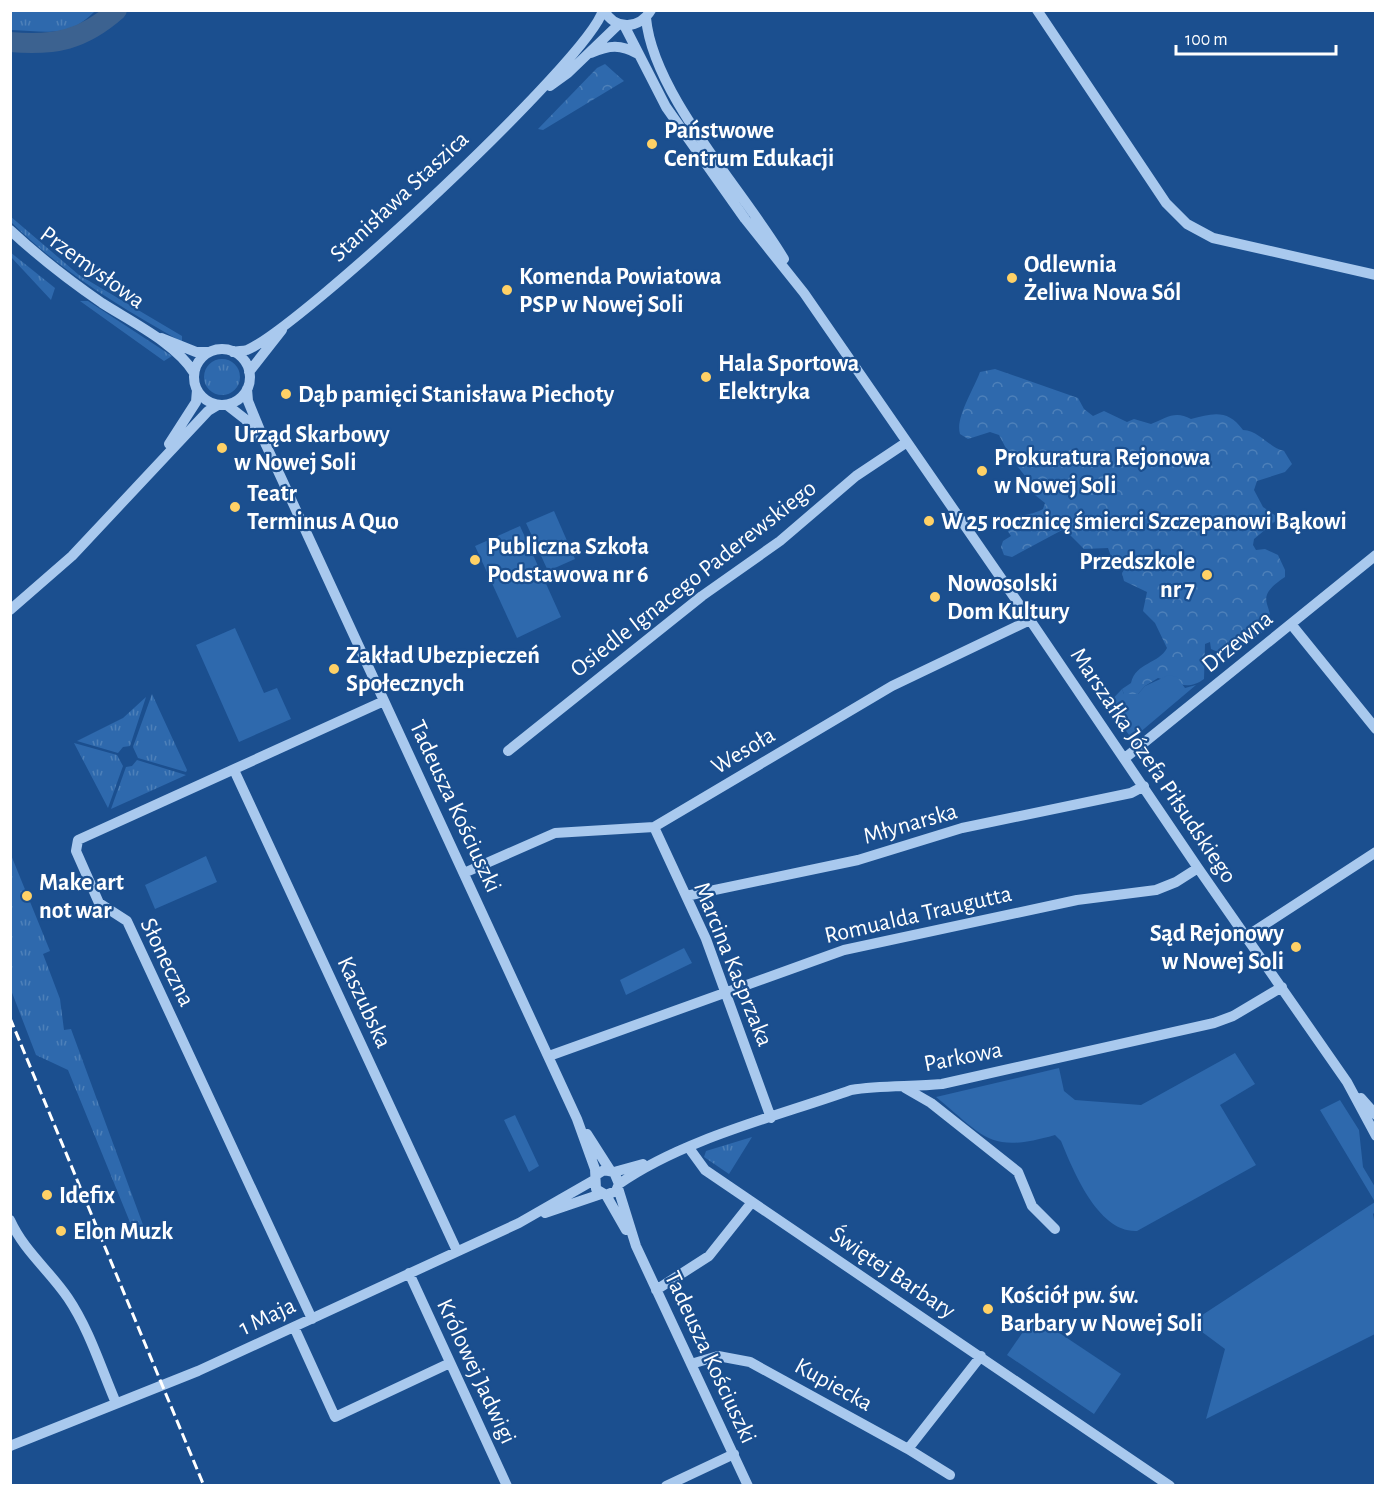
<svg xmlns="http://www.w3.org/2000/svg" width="1386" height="1496" font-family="'Alegreya Sans',sans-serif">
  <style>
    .grass { fill: url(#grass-tufts) }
    .forest { fill: url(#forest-crowns) }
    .park { fill: #2e69ad }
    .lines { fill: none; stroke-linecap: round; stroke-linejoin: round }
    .river { stroke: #3c6290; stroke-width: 20 }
    .minor { stroke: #a9c9ee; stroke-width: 10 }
    .rail { stroke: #fff; stroke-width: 3; stroke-dasharray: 10 4.5; stroke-linecap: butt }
    .poi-dot { fill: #ffd166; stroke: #1b4f8f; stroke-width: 2 }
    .labels { text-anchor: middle; stroke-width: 4.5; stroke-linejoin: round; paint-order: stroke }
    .poi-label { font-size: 24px; font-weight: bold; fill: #fff; stroke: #1b4f8f; text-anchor: start }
    .street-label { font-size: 24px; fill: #fff; stroke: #1b4f8f }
  </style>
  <defs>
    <pattern id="grass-tufts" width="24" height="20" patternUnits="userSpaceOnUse" patternTransform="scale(1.5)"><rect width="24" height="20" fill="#2e69ad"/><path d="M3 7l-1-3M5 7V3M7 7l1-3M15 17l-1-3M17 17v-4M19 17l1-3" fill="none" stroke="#4d80b9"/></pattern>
    <pattern id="forest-crowns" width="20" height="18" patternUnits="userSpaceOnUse" patternTransform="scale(1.5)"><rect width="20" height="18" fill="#2e69ad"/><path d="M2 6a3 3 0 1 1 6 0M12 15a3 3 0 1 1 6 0" fill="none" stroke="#4d80b9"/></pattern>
  </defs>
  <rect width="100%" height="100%" fill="#1b4f8f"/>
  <!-- grass -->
  <path class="grass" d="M11,10H95V11C68,39 46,31 11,30Z
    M10,216L79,275L182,336V342C120,307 62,272 11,222Z
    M10,252L55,288L51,300L11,257Z
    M80,301H88L172,356L164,361Z
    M204 377a18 18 0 1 1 36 0a18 18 0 1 1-36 0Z
    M152,694L187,770L186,772L138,758L133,747Z
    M146,697L130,746L123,747L118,753L77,741L123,718Z
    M74,743L117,755L123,766L108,808Z
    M137,760L186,775L111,809L126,767L132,766Z
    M11,855L50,951L43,954L60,999L64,1030L71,1029L146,1233L136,1237L68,1070L36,1055L11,990Z
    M752,1137L729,1174L704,1157L706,1151Z"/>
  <!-- forest -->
  <path class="forest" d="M605,64L624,81L543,130L538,129L597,68Z
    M995,369L1078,398L1084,409L1093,416L1104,411L1127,422L1134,419L1151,424C1166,418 1175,410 1191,419C1213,413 1228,409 1243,430C1260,431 1268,447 1284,451L1292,464L1285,472L1257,481L1254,490L1263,507L1279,518L1254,539L1253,545L1256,550L1265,549L1278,555L1285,570V577C1250,600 1276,604 1269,627C1254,638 1230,660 1211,649L1210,642L1205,644L1204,679C1188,691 1176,683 1158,678L1145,686L1138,694H1124L1122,689L1131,683C1136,662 1159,664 1167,648L1155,623L1143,611L1147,592L1124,581L1122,573L1126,567L1123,562L1112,559L1108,548L1084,549L1064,529L1012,557L1004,555L1001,547L1003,541L1011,536L1007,530V521C1019,514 1031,516 1043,509L1045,503L1025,487L1029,481L1011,458L999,435L990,432L968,439L960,434C955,418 974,389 980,372Z"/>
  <!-- park -->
  <path class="park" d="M554,511L575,559L548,571L526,523Z
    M520,526L561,617L517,638L475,546Z
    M235,628L264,693L277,688L291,719L239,742L196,645Z
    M1169,675L1177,677L1185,688L1196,685L1132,739L1107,705L1122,689L1124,694H1138L1145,686Z
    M206,856L217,882L155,909L145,885Z
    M684,948L692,963L626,995L620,980Z
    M1235,1053L1255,1084L1220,1105L1256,1165L1137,1231C1098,1233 1073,1170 1061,1141L1055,1135C989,1154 985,1137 936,1097L1059,1068L1064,1091L1075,1100L1141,1105Z
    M1340,1100L1359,1130L1363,1167L1375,1187V1212L1373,1214L1376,1231L1375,1334L1206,1419L1225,1349L1190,1323L1375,1202L1320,1110Z
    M515,1115L539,1166L529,1172L504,1120Z
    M1034,1316L1121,1374L1094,1414L1007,1355Z"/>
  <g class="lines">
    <!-- river -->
    <path class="river" d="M10,42C55,46 83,40 117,10"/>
    <!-- minor -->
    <path class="minor" d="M604,10C615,31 640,29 651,10
      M1037,10L1166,203L1187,224L1213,238L1376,275
      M646,18C653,95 744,191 784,259
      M624,25L666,107L745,219L804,293L1030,620L1198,868L1347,1082L1376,1136
      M591,53C609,45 621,44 638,54
      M550,86L568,73L619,24
      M10,230C39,257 70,281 102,303C130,321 177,344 194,373
      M161,338L196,352H208
      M194 377a28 28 0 1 1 56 0a28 28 0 1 1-56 0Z
      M233,352C238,351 243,351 247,350C300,328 590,59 603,10
      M249,372L282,330
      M247,389L248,401L266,445L577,1119L595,1169L596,1189L606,1195L616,1191L619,1184L614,1172L604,1170L596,1175
      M227,405L245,419L260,438
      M169,444L196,402L197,390
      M10,610L72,556L208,411L218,405
      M1291,624L1376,729
      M508,751L702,596L780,541L856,476L907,442
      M1125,758L1376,555
      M234,770L457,1251
      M654,827L706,939L771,1118
      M464,873L555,833L654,827L892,686L1030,620
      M686,896L858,860L962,828L1131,793L1144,786
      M1247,936L1376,852
      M549,1056L844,950L1077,900L1156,890L1176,882L1198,868
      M905,1088L931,1103L1018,1172L1032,1206L1055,1229
      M1361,1098L1376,1115
      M587,1134L610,1170
      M689,1148L705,1170L1170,1486
      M614,1172L643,1164
      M619,1184C683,1139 778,1116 851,1090C881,1085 912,1087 942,1084L1214,1023L1233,1016L1282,987
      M618,1188L636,1246L748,1486
      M606,1195L626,1230
      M545,1213L601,1194
      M10,1220C24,1251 49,1270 68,1298C89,1329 101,1368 116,1403
      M409,1273L507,1486
      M656,1290L709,1256L752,1202
      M312,1319L127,921L99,903L76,851L78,840L384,701
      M294,1327L335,1417L450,1363
      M691,1364L718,1356L750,1362L908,1449L950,1475
      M10,1446L198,1371L519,1223L594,1180
      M908,1449L981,1356
      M666,1486L734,1454"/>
    <!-- rail -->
    <path class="rail" d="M10,1018L204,1486"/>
  </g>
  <!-- markers -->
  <g class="poi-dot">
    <circle cx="652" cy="144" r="6"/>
    <circle cx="1012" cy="278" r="6"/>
    <circle cx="507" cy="290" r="6"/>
    <circle cx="706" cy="377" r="6"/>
    <circle cx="286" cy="394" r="6"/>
    <circle cx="222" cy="448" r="6"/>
    <circle cx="982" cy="471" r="6"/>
    <circle cx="235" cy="507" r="6"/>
    <circle cx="929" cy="521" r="6"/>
    <circle cx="475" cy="560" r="6"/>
    <circle cx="1207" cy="575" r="6"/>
    <circle cx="935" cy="597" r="6"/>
    <circle cx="334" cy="669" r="6"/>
    <circle cx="27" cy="896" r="6"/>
    <circle cx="1296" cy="947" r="6"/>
    <circle cx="47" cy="1195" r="6"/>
    <circle cx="61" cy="1231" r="6"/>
    <circle cx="988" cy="1309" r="6"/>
  </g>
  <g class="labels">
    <!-- poi labels -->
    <g class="poi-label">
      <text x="664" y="138">Państwowe<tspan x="664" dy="28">Centrum Edukacji</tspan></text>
      <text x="1024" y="272">Odlewnia<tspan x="1024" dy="28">Żeliwa Nowa Sól</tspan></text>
      <text x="519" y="284">Komenda Powiatowa<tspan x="519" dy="28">PSP w Nowej Soli</tspan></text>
      <text x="718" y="371">Hala Sportowa<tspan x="718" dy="28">Elektryka</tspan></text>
      <text x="298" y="402">Dąb pamięci Stanisława Piechoty</text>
      <text x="234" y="442">Urząd Skarbowy<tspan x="234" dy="28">w Nowej Soli</tspan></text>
      <text x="994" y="465">Prokuratura Rejonowa<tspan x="994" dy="28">w Nowej Soli</tspan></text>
      <text x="247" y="501">Teatr<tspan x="247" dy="28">Terminus A Quo</tspan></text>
      <text x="941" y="529">W 25 rocznicę śmierci Szczepanowi Bąkowi</text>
      <text x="487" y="554">Publiczna Szkoła<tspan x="487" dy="28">Podstawowa nr 6</tspan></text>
      <text x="1195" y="569" text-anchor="end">Przedszkole<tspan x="1195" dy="28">nr 7</tspan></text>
      <text x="947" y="591">Nowosolski<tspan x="947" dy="28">Dom Kultury</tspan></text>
      <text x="346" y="663">Zakład Ubezpieczeń<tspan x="346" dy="28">Społecznych</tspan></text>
      <text x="39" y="890">Make art<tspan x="39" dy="28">not war</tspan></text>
      <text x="1284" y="941" text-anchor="end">Sąd Rejonowy<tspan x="1284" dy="28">w Nowej Soli</tspan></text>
      <text x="59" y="1203">Idefix</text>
      <text x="73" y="1239">Elon Muzk</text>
      <text x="1000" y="1303">Kościół pw. św.<tspan x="1000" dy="28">Barbary w Nowej Soli</tspan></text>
    </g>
    <!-- street labels -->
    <g class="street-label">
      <text transform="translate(399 196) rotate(-43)" y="8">Stanisława Staszica</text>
      <text transform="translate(93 267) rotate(36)" y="8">Przemysłowa</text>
      <text transform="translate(693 578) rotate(-38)" y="8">Osiedle Ignacego Paderewskiego</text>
      <text transform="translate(1237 641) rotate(-39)" y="8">Drzewna</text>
      <text transform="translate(743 750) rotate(-31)" y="8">Wesoła</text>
      <text transform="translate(1154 765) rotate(56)" y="8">Marszałka Józefa Piłsudskiego</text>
      <text transform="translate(456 806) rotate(65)" y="8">Tadeusza Kościuszki</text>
      <text transform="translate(910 823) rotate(-16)" y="8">Młynarska</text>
      <text transform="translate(918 914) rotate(-13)" y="8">Romualda Traugutta</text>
      <text transform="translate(168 962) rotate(64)" y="8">Słoneczna</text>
      <text transform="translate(734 964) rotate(68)" y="8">Marcina Kasprzaka</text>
      <text transform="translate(365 1002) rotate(65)" y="8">Kaszubska</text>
      <text transform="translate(963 1056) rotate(-11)" y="8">Parkowa</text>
      <text transform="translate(893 1272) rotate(34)" y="8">Świętej Barbary</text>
      <text transform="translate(267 1316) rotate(-25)" y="8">1 Maja</text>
      <text transform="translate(711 1357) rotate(65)" y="8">Tadeusza Kościuszki</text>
      <text transform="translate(477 1371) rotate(65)" y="8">Królowej Jadwigi</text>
      <text transform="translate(834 1384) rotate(29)" y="8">Kupiecka</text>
    </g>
  </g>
  <!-- border -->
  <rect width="1386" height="1496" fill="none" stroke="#ffffff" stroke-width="24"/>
  <!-- scale -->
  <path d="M1176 45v9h160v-9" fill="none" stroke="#ffffff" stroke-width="3"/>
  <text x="1185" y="45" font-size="18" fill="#ffffff" stroke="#1b4f8f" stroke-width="4.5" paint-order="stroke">100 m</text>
</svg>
